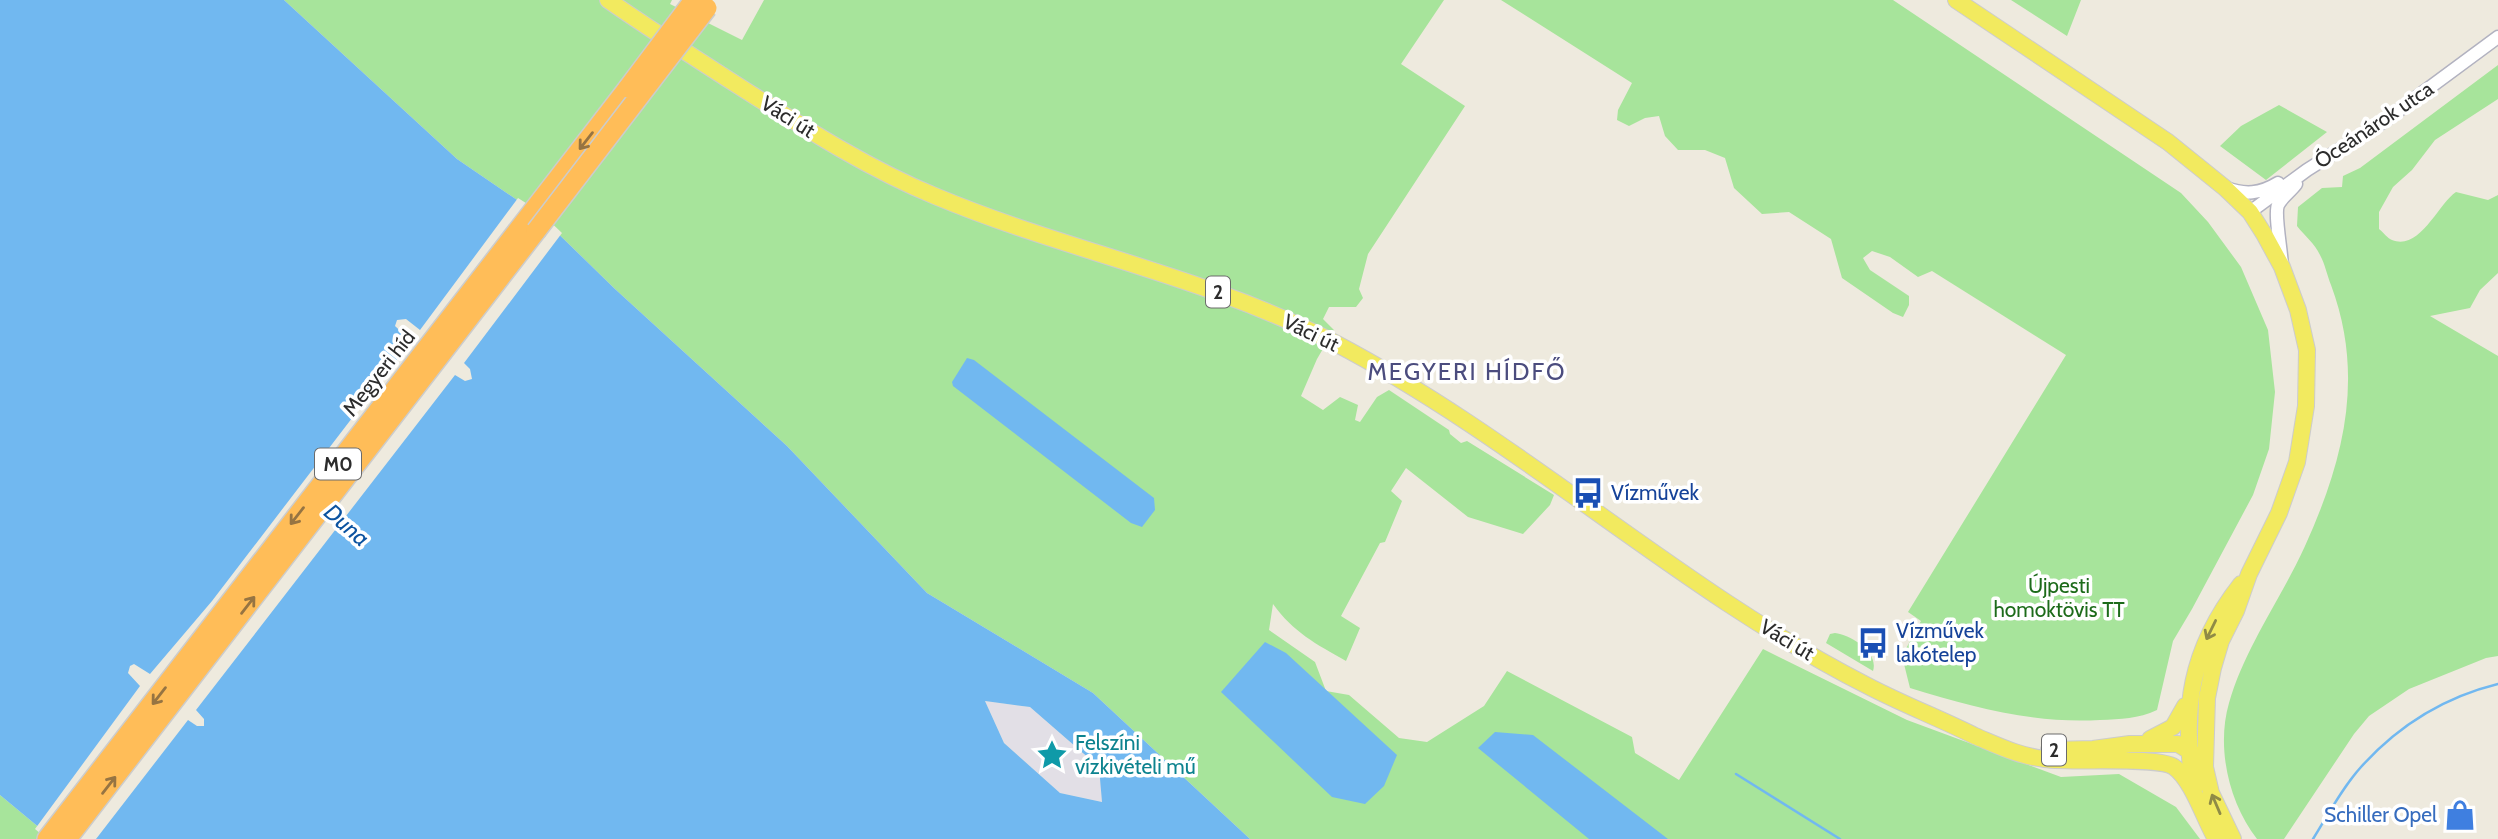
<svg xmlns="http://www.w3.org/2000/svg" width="2498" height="839" font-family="Cabin,sans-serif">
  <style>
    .industrial { fill: #e2dfe6 }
    .green { fill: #a7e49b }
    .water { fill: #71b8f0; fill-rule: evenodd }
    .pier { fill: #eeeade }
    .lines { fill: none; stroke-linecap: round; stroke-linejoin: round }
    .stream { stroke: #71b8f0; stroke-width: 2.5 }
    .minor-casing { stroke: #b2b2c0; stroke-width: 15 }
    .major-casing { stroke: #ccc; stroke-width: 18 }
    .highway-casing { stroke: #ccc; stroke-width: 22 }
    .minor { stroke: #fff; stroke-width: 12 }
    .major { stroke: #f2ea5f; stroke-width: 16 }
    .highway { stroke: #ffbd58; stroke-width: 19 }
    .highway-bridge-casing { stroke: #ccc; stroke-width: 22; stroke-linecap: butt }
    .highway-bridge { stroke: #ffbd58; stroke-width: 19 }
    .oneway { stroke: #967442 }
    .oneway2 { stroke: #8f8b46 }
    .labels { text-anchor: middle; stroke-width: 7; stroke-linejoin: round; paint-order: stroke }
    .shield { fill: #fff; stroke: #6b6b6b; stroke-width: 2 }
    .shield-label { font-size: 19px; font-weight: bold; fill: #2c2c2c }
    .street-label { font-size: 21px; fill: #2c2c2c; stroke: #fff }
    .transit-label { font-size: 21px; fill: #164399; stroke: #fff; text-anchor: start }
    .park-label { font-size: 21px; fill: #1d6b1a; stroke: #fff }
    .culture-label { font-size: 21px; fill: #0d838f; stroke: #fff; text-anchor: start }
    .shop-label { font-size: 21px; fill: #366cbe; stroke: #fff; text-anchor: end }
    .water-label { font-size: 23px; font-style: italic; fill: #0c53a0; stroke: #fff }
    .quarter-label { font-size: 24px; letter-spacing: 2px; fill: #4b4c7e; stroke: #fff }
  </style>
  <rect width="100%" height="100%" fill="#eeeade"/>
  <!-- industrial -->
  <path class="industrial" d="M985,701L1030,707L1100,768L1102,802L1060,793L1004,743Z"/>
  <!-- green -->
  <path class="green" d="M284,0H672L670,4L742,40L764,0H1444L1401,64L1465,106L1368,254L1359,289L1363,298L1356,307H1329L1323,319L1334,330L1317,359L1301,396L1323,410L1340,397L1358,405L1355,420L1360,422L1377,397L1389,390L1449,430L1450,434L1461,443L1467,441L1554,495L1550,505L1523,534L1468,517L1406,468L1391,491L1402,501L1385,542L1380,543L1341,616L1360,628L1346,661C1316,644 1293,632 1273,604L1269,630L1315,662L1326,691L1349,695L1399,738L1427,742L1484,706L1507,671L1632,737L1635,753L1679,780L1763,649L1907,720L2061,777L2119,774L2176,807L2200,839H1250L1093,693L927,593L787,446L615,289L539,215L457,159Z
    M1501,0H1893L2181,193L2208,222L2241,267L2268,330L2275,392L2269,449L2253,495L2192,609L2173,641L2157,710C2138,719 2121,719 2100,720C2034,724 1973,707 1910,688L1902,656L1921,621L1908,612L2066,355L1932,271L1918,277L1890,257L1872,251L1863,258L1870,270L1909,296V305L1903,317L1893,313L1842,278L1831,239L1789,212L1762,214L1734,188L1725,158L1705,150H1678L1665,136L1659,116L1645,118L1629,126L1617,120L1618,110L1632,83Z
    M2011,0H2081L2067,36Z
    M2498,65V99L2435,140L2412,170L2393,187L2379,212V229C2383,232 2388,239 2392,240C2420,251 2438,204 2456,192L2488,200L2498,195V273L2480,290L2470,308L2430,316L2498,356V656L2486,658L2409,689L2369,716L2354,734L2284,839H2257C2229,803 2216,748 2229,703C2245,647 2281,599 2305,546C2344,460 2365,376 2331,285C2327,275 2325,264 2320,255C2315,244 2304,235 2297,226L2298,207L2322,188L2342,187L2343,176L2360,168Z
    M2279,105L2327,132L2266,180L2220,146L2241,126Z
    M1835,633C1851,635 1879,652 1873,671L1826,643L1830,634Z
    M0,795L53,839H0Z"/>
  <!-- water -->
  <path class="water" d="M0,0H284L457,159L539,215L615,289L787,446L927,593L1093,693L1250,839H53L0,795ZM985,701L1030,707L1099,767L1102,802L1060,793L1004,743Z
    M967,358L974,360L1154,498L1155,510L1142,527L1131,523L953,386L952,382Z
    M1265,642L1286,653L1397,755L1384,786L1365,804L1332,797L1221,692Z
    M1495,732L1533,735L1668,839H1589L1478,748Z"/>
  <!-- pier -->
  <path class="pier" d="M518,198L540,212L562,233L464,363L470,369L472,379L465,381L455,375L196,710L204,719V726H197L188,720L96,839H47L35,829L140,686L128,673L130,666L134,664L150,674L212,601L411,341L395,326L397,320L406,319L420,330Z"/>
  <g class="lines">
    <!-- stream -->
    <path class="stream" d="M1736,774L1840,839
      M2313,839C2328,815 2342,788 2361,767C2398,726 2445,697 2498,684"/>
    <defs>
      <path id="minor" d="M2226,188C2245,195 2260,194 2278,183
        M2250,212L2307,170L2383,122L2498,37
        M2282,267C2282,254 2274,214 2278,205C2281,198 2291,191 2296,184"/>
      <path id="major" d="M608,0C654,32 701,62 748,92C808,130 869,169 935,196C1066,251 1208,277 1335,343C1522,441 1678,589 1866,685C1902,704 1939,718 1975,736C1999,746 2019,756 2045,759C2072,763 2158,756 2174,767C2193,781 2204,819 2216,839
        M1956,0L2168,142L2225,188L2250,212L2264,234L2282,267L2298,310L2307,350L2306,406L2297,462L2279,513L2249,574L2236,611L2221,641L2213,668L2207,698L2205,767
        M2150,739L2173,727L2185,706
        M2049,750L2093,749L2130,744H2178L2197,756L2205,767L2211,793L2233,839
        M2194,790C2181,710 2190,649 2241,584"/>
      <path id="highway" d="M47,839L628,88
        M67,839L536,231"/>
    </defs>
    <!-- minor casing -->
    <use href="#minor" class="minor-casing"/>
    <!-- major casing -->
    <use href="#major" class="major-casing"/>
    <!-- highway casing -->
    <use href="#highway" class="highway-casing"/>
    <!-- minor -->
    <use href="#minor" class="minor"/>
    <!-- major -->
    <use href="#major" class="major"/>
    <!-- highway -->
    <use href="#highway" class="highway"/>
    <defs>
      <path id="highway-bridge" d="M628,88L694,0
        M536,231L707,8"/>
    </defs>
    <!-- highway-bridge casing -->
    <use href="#highway-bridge" class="highway-bridge-casing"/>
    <!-- highway-bridge -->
    <use href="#highway-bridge" class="highway-bridge"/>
  </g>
  <!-- one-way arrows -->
  <defs><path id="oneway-shaft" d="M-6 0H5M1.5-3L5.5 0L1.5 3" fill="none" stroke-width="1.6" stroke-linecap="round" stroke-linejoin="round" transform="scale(1.75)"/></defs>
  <g class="oneway">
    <use href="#oneway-shaft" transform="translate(586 141) rotate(128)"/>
    <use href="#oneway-shaft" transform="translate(297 516) rotate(128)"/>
    <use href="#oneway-shaft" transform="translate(248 605) rotate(-52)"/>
    <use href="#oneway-shaft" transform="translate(159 696) rotate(128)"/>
    <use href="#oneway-shaft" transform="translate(109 785) rotate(-52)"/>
  </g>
  <g class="oneway2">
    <use href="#oneway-shaft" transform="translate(2211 630) rotate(116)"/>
    <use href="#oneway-shaft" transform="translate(2216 804) rotate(-113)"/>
  </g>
  <!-- icons -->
  <defs>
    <symbol id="bus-bare" viewBox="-9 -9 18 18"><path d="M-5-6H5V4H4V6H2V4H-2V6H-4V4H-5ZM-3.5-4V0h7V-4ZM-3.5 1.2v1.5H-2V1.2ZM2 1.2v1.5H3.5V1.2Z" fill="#1a4fb4" stroke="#fff" stroke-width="2.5" paint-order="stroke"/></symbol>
    <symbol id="sight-bare" viewBox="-9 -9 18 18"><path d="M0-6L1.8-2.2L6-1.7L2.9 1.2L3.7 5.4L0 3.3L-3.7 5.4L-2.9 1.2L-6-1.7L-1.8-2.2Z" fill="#0f9aa8" stroke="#fff" stroke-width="2.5" paint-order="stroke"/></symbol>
    <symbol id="shop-bare" viewBox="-9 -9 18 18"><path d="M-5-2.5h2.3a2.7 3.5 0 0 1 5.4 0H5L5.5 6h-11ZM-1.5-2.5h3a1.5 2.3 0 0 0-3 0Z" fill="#3f7fe0" stroke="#fff" stroke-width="2.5" paint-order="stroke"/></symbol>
  </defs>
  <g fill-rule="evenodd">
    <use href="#bus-bare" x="1566" y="471" width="44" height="44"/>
    <use href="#bus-bare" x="1851" y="621" width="44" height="44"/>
    <use href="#sight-bare" x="1030" y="733" width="44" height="44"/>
    <use href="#shop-bare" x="2438" y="793" width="44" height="44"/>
  </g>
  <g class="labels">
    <!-- shield labels -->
    <g class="shield">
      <rect x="1206" y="276.5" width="24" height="31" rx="5"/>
      <rect x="315" y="448.5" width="46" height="31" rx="5"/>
      <rect x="2042" y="734.5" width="24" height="31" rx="5"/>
    </g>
    <g class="shield-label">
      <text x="1218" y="299">2</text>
      <text x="338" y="471">M0</text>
      <text x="2054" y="757">2</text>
    </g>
    <!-- street labels -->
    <g class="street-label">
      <text transform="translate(788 117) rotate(32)" y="7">Váci út</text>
      <text transform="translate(2374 125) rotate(-34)" y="7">Óceánárok utca</text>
      <text transform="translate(1311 333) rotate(26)" y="7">Váci út</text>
      <text transform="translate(379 373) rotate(-52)" y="7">Megyeri híd</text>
      <text transform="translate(1787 640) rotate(31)" y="7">Váci út</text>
    </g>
    <!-- transit labels -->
    <g class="transit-label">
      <text x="1611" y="500">Vízművek</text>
      <text x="1896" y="638">Vízművek<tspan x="1896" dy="24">lakótelep</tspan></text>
    </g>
    <!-- park labels -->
    <g class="park-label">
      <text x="2059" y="593">Újpesti<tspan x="2059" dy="24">homoktövis TT</tspan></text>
    </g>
    <!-- culture labels -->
    <g class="culture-label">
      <text x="1075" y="750">Felszíni<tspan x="1075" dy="24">vízkivételi mű</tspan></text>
    </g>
    <!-- shop labels -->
    <g class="shop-label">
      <text x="2437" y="822">Schiller Opel</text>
    </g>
    <!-- water labels -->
    <g class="water-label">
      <text transform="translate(347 525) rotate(41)" y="8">Duna</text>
    </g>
    <!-- quarter labels -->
    <g class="quarter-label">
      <text x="1467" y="380">MEGYERI HÍDFŐ</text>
    </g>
  </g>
</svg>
